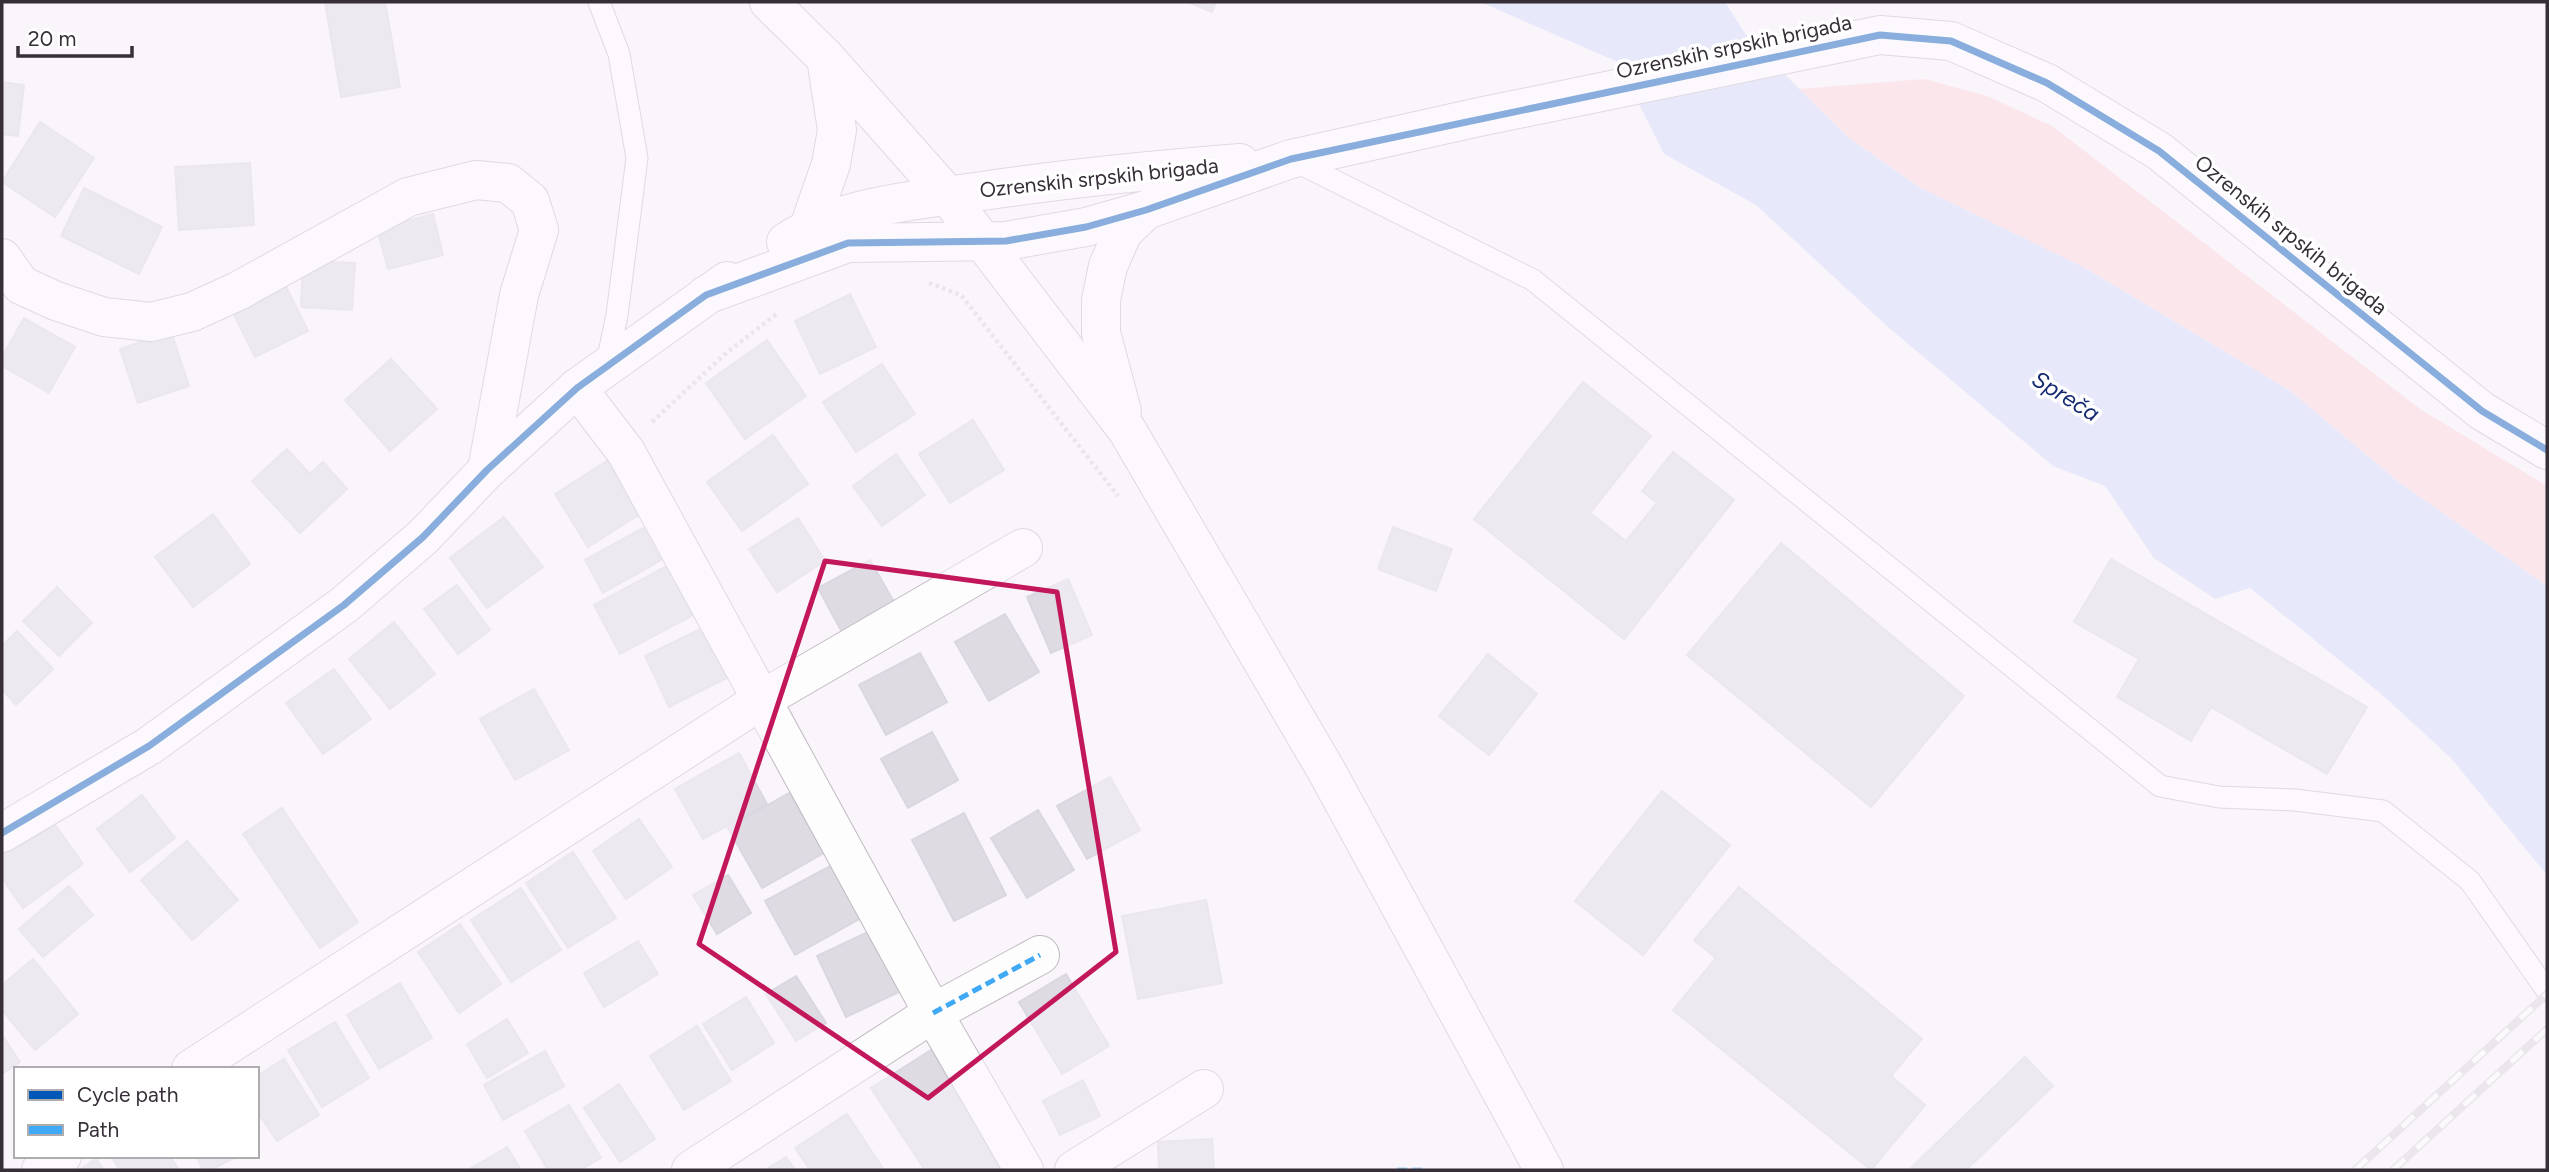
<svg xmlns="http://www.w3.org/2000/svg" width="2549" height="1172" font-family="Figtree,sans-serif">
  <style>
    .green { fill: #fbd5d8 }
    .water { fill: #d1dcfa }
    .building { fill: #dedbe3; stroke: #dbd7e0; stroke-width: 2 }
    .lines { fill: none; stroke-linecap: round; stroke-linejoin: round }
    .service-casing { stroke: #c0bac1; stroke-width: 23 }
    .minor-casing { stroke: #c0bac1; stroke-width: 40 }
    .secondary-casing { stroke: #c0bac1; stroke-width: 40 }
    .primary-casing { stroke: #c0bac1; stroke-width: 40 }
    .path { stroke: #d8d5d9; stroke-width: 4.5; stroke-dasharray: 3.5 3.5; stroke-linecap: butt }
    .service { stroke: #fefdfe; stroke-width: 21 }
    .minor { stroke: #fefdfe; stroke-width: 38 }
    .secondary { stroke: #fefdfe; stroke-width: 38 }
    .primary { stroke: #fefdfe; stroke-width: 38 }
    .rail-casing { stroke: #d8d5d8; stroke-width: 8 }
    .rail { stroke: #fff; stroke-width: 5; stroke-dasharray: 16; stroke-linecap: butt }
    .quiet { stroke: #3fa9f5; stroke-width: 5; stroke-dasharray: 10 5; stroke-linecap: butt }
    .cycleway-casing { stroke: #fff; stroke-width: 11 }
    .cycleway { stroke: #0057b8; stroke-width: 7 }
    .marked { fill: none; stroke: #c2185b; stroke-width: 5; stroke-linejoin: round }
    .labels { text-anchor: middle; stroke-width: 7; stroke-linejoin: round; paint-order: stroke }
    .street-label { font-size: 21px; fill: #372f38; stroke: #fff }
    .water-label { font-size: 23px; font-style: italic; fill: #132971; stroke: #fff }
  </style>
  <rect width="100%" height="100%" fill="#faf4fb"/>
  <!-- green -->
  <path class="green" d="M1925,79L1987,96L2052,126L2420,409L2547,486V586L2400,483L2289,390L2085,268L1919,187L1849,138L1799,89Z"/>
  <!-- water -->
  <path class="water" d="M1480,2H1725L1748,38L1849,138L1919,187L2085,268L2289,390L2400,483L2547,586V875L2450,757L2380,693L2250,588L2215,599L2154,558L2105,486L2053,466L1887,326L1756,205L1664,154L1618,62Z"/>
  <!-- building -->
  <path class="building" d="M325,2H385L400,87L341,97Z
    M1188,2H1216L1212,12Z
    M2,82L24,85L18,136L2,134Z
    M40,122L94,158L55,217L2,182Z
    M250,163L254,225L179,230L175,167Z
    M84,188L162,227L139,274L61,236Z
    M433,214L443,255L388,269L377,229Z
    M303,261L355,263L352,310L301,307Z
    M283,280L308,331L255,357L230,307Z
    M850,294L876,347L820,374L795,321Z
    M24,318L75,347L49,393L2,366V357Z
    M171,331L189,386L138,403L120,349Z
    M767,340L806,396L745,439L706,383Z
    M391,359L437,409L390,451L345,400Z
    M882,364L915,414L856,452L823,402Z
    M1583,382L1651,436L1590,513L1626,541L1657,503L1642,491L1673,452L1734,500L1624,639L1474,519Z
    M973,420L1004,470L950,503L919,454Z
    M773,435L808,484L742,531L707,482Z
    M287,449L310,474L323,462L347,489L300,533L252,481Z
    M896,454L925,495L882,526L853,486Z
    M610,459L643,512L588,547L555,494Z
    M213,514L250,564L193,607L155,557Z
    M504,517L543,567L487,608L450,558Z
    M798,518L825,561L777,592L749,549Z
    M1393,527L1452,549L1436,591L1378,569Z
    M643,528L661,560L603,593L585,560Z
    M1781,543L1964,696L1871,807L1687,655Z
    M2111,559L2367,707L2327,774L2211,707L2191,741L2117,697L2139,659L2074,622Z
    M870,560L897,607L844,636L818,588Z
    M667,566L693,615L620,654L594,605Z
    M1068,579L1092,635L1051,653L1027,597Z
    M457,585L490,630L458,654L424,609Z
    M57,587L92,623L59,656L23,621Z
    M1005,614L1039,672L989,701L955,642Z
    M394,622L435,674L390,709L349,659Z
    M702,628L727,678L669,707L645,656Z
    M17,631L53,669L16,705L2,689V646Z
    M920,653L947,702L886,735L859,685Z
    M1488,654L1537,694L1489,755L1439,716Z
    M334,669L371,719L323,754L286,703Z
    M534,689L569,750L515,780L480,719Z
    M932,732L958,780L908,808L881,759Z
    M739,753L767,804L703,839L675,789Z
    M1110,777L1140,830L1087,859L1057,806Z
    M1662,791L1730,845L1643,955L1575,901Z
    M789,793L824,853L762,888L728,828Z
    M142,795L175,838L130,872L97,829Z
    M282,808L358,922L320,948L243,834Z
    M1038,810L1074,870L1027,898L991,838Z
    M964,813L1006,895L954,921L912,840Z
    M48,815L83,864L23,908L2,878V849Z
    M639,819L672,867L626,899L593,851Z
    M187,841L238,900L192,940L141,880Z
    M573,852L616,918L568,948L526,883Z
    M832,865L861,918L795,955L765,901Z
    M728,875L751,913L717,934L693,895Z
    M69,886L93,915L43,957L19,929Z
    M1739,887L1922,1039L1891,1076L1925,1105L1871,1170L1673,1010L1716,958L1694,940Z
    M521,888L561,950L511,982L471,920Z
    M1206,900L1222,983L1138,999L1122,916Z
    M460,924L501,984L459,1013L418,952Z
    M872,930L901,991L846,1017L817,956Z
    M638,941L658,974L604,1007L584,973Z
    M33,959L78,1014L35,1050L2,1010V985Z
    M1066,974L1109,1046L1062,1074L1019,1002Z
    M796,976L826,1023L796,1041L766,994Z
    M400,983L432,1038L379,1069L347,1015Z
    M746,997L774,1043L732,1070L703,1024Z
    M507,1019L528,1053L487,1078L467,1044Z
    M335,1022L369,1078L322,1107L288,1050Z
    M697,1026L731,1081L684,1110L650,1056Z
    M2,1035L20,1062L2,1074Z
    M931,1050L1006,1165L998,1170H925L871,1088Z
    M545,1051L564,1086L503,1120L484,1085Z
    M2025,1057L2053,1086L1966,1170H1909Z
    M284,1059L319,1115L277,1141L257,1111V1076Z
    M1083,1080L1100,1116L1060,1135L1043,1101Z
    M619,1084L655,1139L620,1162L584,1108Z
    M569,1105L601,1158L580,1170H548L525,1131Z
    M847,1114L884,1170H810L795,1148Z
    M1212,1139L1214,1170H1159L1158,1142Z
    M507,1147L521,1170H468Z
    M111,1156H170L179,1170H120Z
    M196,1156H238L210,1170H203Z
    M786,1157L795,1170H765Z
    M96,1159L104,1170H79Z"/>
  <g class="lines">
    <defs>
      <path id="service" d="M599,2L619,54L637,158L617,315L606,367
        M1293,160L1533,280L2160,786L2219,797L2295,800L2383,811L2470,881L2547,991"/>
      <path id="minor" d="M2,258L21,285L56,301L104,317L151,322L192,312L238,291L408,197L476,180L508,183L530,201L539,230L519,295L487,470
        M577,388L626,452L933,1013L1024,1170
        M191,1069L763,699L1023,548
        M41,1170L62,1156
        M691,1170L933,1013L1040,955
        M1074,1170L1204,1089"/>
      <path id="secondary" d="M786,242C841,206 910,201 975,192C1063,179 1151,170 1240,163
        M706,295L848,243L1006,241L1086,227L1146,210L1291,159L1479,117L1880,35L1951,41L2047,83L2159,151L2482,411L2547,450
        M2,833L149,746L344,605L423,537L487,470L577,388L727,281"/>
      <path id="primary" d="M769,2L826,58L948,196L1127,430L1326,770L1544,1170
        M809,227L831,164L837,130L826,58
        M1122,411L1101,333V300L1108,266L1123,232L1146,210"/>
    </defs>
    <!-- service casing -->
    <use href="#service" class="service-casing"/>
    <!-- minor casing -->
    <use href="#minor" class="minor-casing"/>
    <!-- secondary casing -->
    <use href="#secondary" class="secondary-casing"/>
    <!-- primary casing -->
    <use href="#primary" class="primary-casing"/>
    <!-- path -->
    <path class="path" d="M929,283L961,295L1118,496
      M652,422L725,354L778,313"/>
    <!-- service -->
    <use href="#service" class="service"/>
    <!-- minor -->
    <use href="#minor" class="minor"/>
    <!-- secondary -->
    <use href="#secondary" class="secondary"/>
    <!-- primary -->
    <use href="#primary" class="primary"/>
    <defs>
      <path id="rail" d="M2355,1170L2547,994
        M2393,1170L2547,1029"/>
    </defs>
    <!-- rail casing -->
    <use href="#rail" class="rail-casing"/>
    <!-- rail -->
    <use href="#rail" class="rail"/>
    <!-- quiet -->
    <path class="quiet" d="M933,1013L1040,955
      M1397,1170H1423"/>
    <defs>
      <path id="cycleway" d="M2,833L149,746L344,605L423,537L487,470L577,388L706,295L848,243L1006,241L1086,227L1146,210L1291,159L1880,35L1951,41L2047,83L2159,151L2482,411L2547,450"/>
    </defs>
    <!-- cycleway casing -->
    <use href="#cycleway" class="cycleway-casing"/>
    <!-- cycleway -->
    <use href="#cycleway" class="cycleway"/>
  </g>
  <!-- marked area -->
  <path d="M0 0H2549V1172H0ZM825,561L1057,592L1116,952L928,1098L699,944Z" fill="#faf4fb" fill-opacity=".55" fill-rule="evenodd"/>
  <path class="marked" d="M825,561L1057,592L1116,952L928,1098L699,944Z"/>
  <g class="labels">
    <!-- street labels -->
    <g class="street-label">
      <text transform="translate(1734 47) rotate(-12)" y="7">Ozrenskih srpskih brigada</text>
      <text transform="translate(1099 178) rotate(-6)" y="7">Ozrenskih srpskih brigada</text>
      <text transform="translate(2291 235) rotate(39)" y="7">Ozrenskih srpskih brigada</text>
    </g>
    <!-- water labels -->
    <g class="water-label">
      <text transform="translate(2066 396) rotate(32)" y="8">Spreča</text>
    </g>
  </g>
  <!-- border -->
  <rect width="2549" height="1172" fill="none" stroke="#372f38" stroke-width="7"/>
  <!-- legend -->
  <rect x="14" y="1067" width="245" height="91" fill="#ffffff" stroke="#afacaf" stroke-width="2"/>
  <rect x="28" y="1090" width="35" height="10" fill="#0057b8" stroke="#afacaf" stroke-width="2"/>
  <text x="77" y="1102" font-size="21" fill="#372f38">Cycle path</text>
  <rect x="28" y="1125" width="35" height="10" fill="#3fa9f5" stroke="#afacaf" stroke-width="2"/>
  <text x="77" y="1137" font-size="21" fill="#372f38">Path</text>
  <!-- scale -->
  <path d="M18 46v10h114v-10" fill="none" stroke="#372f38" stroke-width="3.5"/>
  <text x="28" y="46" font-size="21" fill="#372f38" stroke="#ffffff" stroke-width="5" paint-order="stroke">20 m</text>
</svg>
